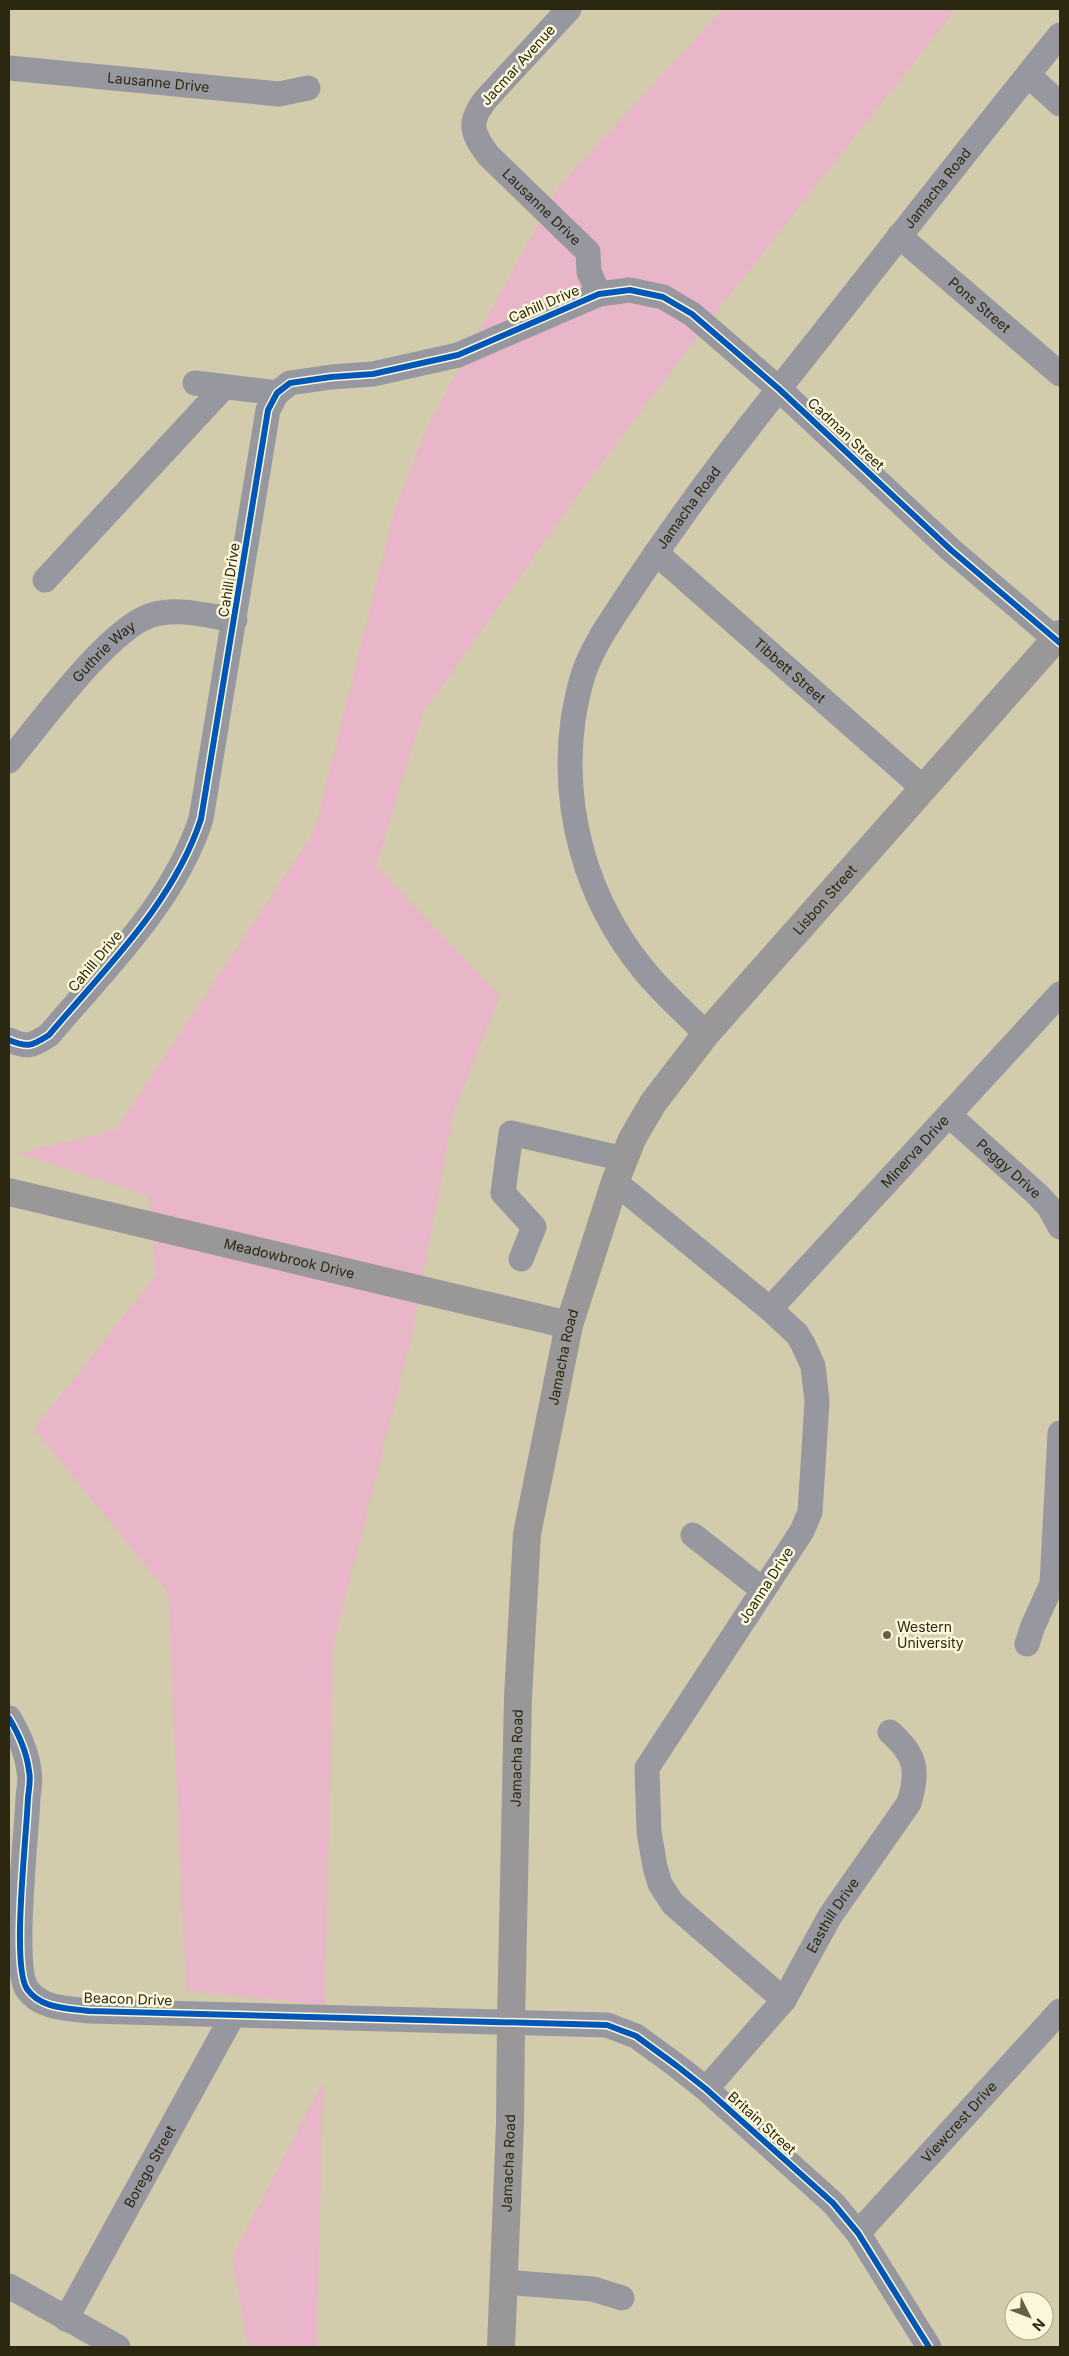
<svg xmlns="http://www.w3.org/2000/svg" width="1069" height="2356" font-family="Inter,sans-serif">
  <style>
    .green { fill: #e9b5c8 }
    .lines { fill: none; stroke-linecap: round; stroke-linejoin: round }
    .minor { stroke: #9797a0; stroke-width: 25 }
    .major { stroke: #999798; stroke-width: 28 }
    .cycleway-casing { stroke: #fcf7da; stroke-width: 9 }
    .cycleway { stroke: #0057b8; stroke-width: 6 }
    .poi-dot { fill: #656147; stroke: #fcf7da; stroke-width: 2 }
    .labels { text-anchor: middle; stroke-width: 5; stroke-linejoin: round; paint-order: stroke }
    .street-label { font-size: 14px; fill: #2b2710; stroke: #fcf7da }
    .poi-label { font-size: 14px; fill: #2b2710; stroke: #fcf7da; text-anchor: start }
  </style>
  <rect width="100%" height="100%" fill="#d2ccac"/>
  <!-- green -->
  <path class="green" d="M723,9H956L725,301L585,485L423,713L376,866L500,996L454,1111L411,1339L333,1647L325,2005L186,1991L168,1593L34,1429L156,1275L148,1195L18,1153L116,1130L314,832L394,512L426,429L559,186Z
    M323,2082L317,2347H248L232,2257Z"/>
  <g class="lines">
    <!-- minor -->
    <g class="minor">
      <path id="s1" d="M569,9L486,99C468,122 471,132 488,155L588,252L589,272L599,294"/>
      <path id="s2" d="M9,68L279,94L308,88"/>
      <path d="M1028,75L1060,104"/>
      <path id="s3" d="M899,236L1060,374"/>
      <path d="M195,383L277,393"/>
      <path id="s4" d="M656,553L923,788"/>
      <path d="M45,580L224,387"/>
      <path id="s5" d="M9,761C39,725 110,627 152,615C179,607 208,616 235,620"/>
      <path id="s6" d="M706,1034C685,1012 662,993 643,969C586,899 561,809 573,720C576,703 579,684 586,667C597,638 618,611 635,584C680,517 728,452 778,390C872,272 965,152 1060,35"/>
      <path d="M9,1040C28,1048 32,1046 49,1035C105,968 173,904 201,819L268,410L277,393L290,383L331,377L373,374L458,355L599,294L630,290L663,297L692,314L779,389L951,550L1060,643"/>
      <path id="s7" d="M950,1116L1037,1194L1049,1207L1060,1227"/>
      <path d="M615,1182L770,1309L797,1334L803,1344L813,1366L817,1402L810,1512L802,1531L647,1768L649,1832L655,1867L660,1884L673,1904L784,2000"/>
      <path d="M521,1259L534,1227L503,1193L511,1133L624,1159"/>
      <path id="s8" d="M770,1309L1060,994"/>
      <path d="M693,1535L763,1590"/>
      <path d="M1027,1644L1033,1626L1052,1584L1060,1433"/>
      <path d="M9,1718C18,1733 27,1753 29,1771C31,1779 29,1789 28,1797C27,1833 11,1965 27,1989C41,2009 67,2008 89,2011L607,2025L636,2036L677,2066L706,2089L833,2203L858,2233L929,2347"/>
      <path id="s9" d="M706,2089L784,2000L830,1916L909,1803C919,1770 916,1755 890,1732"/>
      <path id="s10" d="M858,2233L1060,2011"/>
      <path d="M503,2282L593,2289L622,2298"/>
      <path d="M9,2286L118,2347"/>
      <path id="s11" d="M66,2319L233,2015"/>
    </g>
    <!-- major -->
    <g class="major">
      <path id="s12" d="M9,1192L569,1325"/>
      <path id="s13" d="M501,2347L510,2123L511,2021L518,1697L527,1534L569,1325L615,1182L632,1139L653,1103L706,1034L1060,634"/>
    </g>
    <defs>
      <path id="cycleway" d="M9,1040C28,1048 32,1046 49,1035C105,968 173,904 201,819L268,410L277,393L290,383L331,377L373,374L458,355L599,294L630,290L663,297L692,314L779,389L951,550L1060,643
        M9,1718C18,1733 27,1753 29,1771C31,1779 29,1789 28,1797C27,1833 11,1965 27,1989C41,2009 67,2008 89,2011L607,2025L636,2036L677,2066L706,2089L833,2203L858,2233L929,2347"/>
    </defs>
    <!-- cycleway casing -->
    <use href="#cycleway" class="cycleway-casing"/>
    <!-- cycleway -->
    <use href="#cycleway" class="cycleway"/>
  </g>
  <!-- markers -->
  <circle class="poi-dot" cx="887" cy="1635" r="5"/>
  <g class="labels">
    <!-- street labels -->
    <g class="street-label">
      <text transform="translate(518 65) rotate(-48)" y="5">Jacmar Avenue</text>
      <text dy="5" stroke="none"><textPath href="#s2" startOffset="150">Lausanne Drive</textPath></text>
      <text dy="5" stroke="none"><textPath href="#s6" startOffset="1006">Jamacha Road</textPath></text>
      <text dy="5" stroke="none"><textPath href="#s1" startOffset="260">Lausanne Drive</textPath></text>
      <text transform="translate(544 304) rotate(-23)" y="5">Cahill Drive</text>
      <text dy="5" stroke="none"><textPath href="#s3" startOffset="106">Pons Street</textPath></text>
      <text transform="translate(846 434) rotate(43)" y="5">Cadman Street</text>
      <text dy="5" stroke="none"><textPath href="#s6" startOffset="601">Jamacha Road</textPath></text>
      <text transform="translate(229 580) rotate(-81)" y="5">Cahill Drive</text>
      <text dy="5" stroke="none"><textPath href="#s5" startOffset="145">Guthrie Way</textPath></text>
      <text dy="5" stroke="none"><textPath href="#s4" startOffset="178">Tibbett Street</textPath></text>
      <text dy="5" stroke="none"><textPath href="#s13" startOffset="1531">Lisbon Street</textPath></text>
      <text transform="translate(95 961) rotate(-50)" y="5">Cahill Drive</text>
      <text dy="5" stroke="none"><textPath href="#s8" startOffset="214">Minerva Drive</textPath></text>
      <text dy="5" stroke="none"><textPath href="#s7" startOffset="79">Peggy Drive</textPath></text>
      <text dy="5" stroke="none"><textPath href="#s12" startOffset="288">Meadowbrook Drive</textPath></text>
      <text dy="5" stroke="none"><textPath href="#s13" startOffset="994">Jamacha Road</textPath></text>
      <text transform="translate(766 1585) rotate(-57)" y="5">Joanna Drive</text>
      <text dy="5" stroke="none"><textPath href="#s13" startOffset="589">Jamacha Road</textPath></text>
      <text dy="5" stroke="none"><textPath href="#s9" startOffset="216">Easthill Drive</textPath></text>
      <text transform="translate(128 1999) rotate(2)" y="5">Beacon Drive</text>
      <text dy="5" stroke="none"><textPath href="#s10" startOffset="150">Viewcrest Drive</textPath></text>
      <text transform="translate(762 2123) rotate(42)" y="5">Britain Street</text>
      <text dy="5" stroke="none"><textPath href="#s13" startOffset="184">Jamacha Road</textPath></text>
      <text dy="5" stroke="none"><textPath href="#s11" startOffset="174">Borego Street</textPath></text>
    </g>
    <!-- poi labels -->
    <g class="poi-label">
      <text x="897" y="1632">Western<tspan x="897" dy="16">University</tspan></text>
    </g>
  </g>
  <!-- border -->
  <rect width="1069" height="2356" fill="none" stroke="#2b2710" stroke-width="20"/>
  <!-- north arrow -->
  <g transform="translate(1029 2316) rotate(132)"><circle r="24" fill="#fcf7da" stroke="#a8a489"/>
  <path d="M0-4L9 19L0 12L-9 19Z" fill="#656147"/>
  <text y="-8" font-size="14" font-weight="bold" text-anchor="middle" fill="#2b2710">N</text>
  </g>
</svg>
